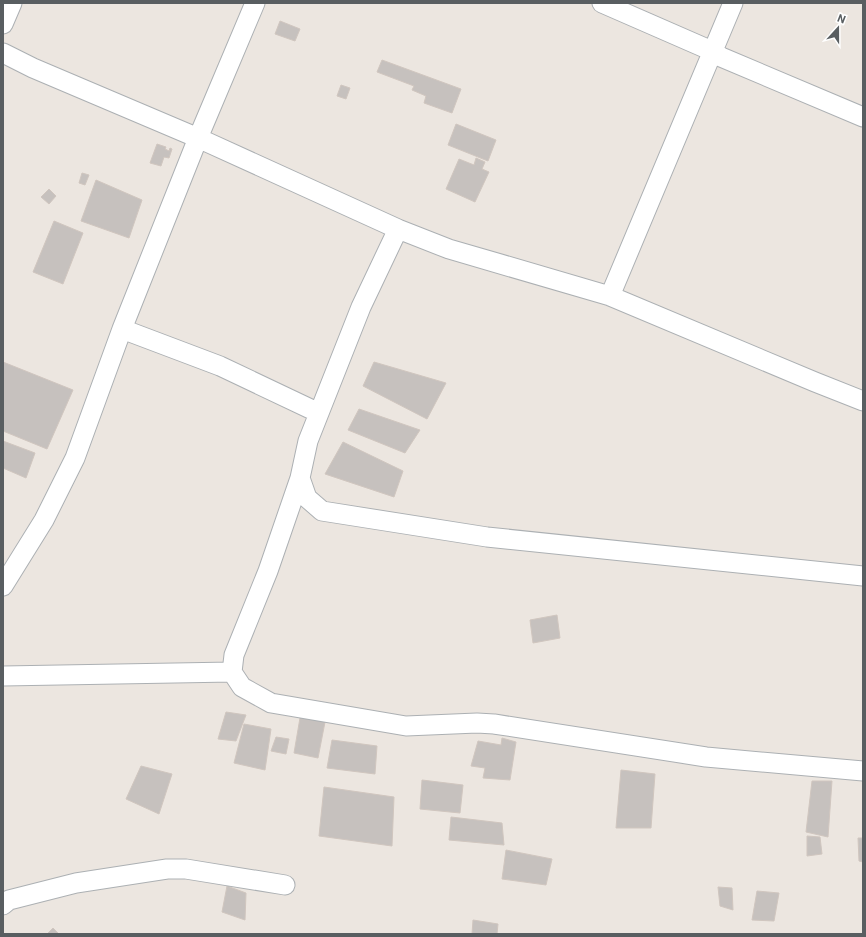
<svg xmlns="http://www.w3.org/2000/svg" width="866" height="937" font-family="Roboto,sans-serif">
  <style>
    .building { fill: #c6c1be; stroke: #d0c6bf }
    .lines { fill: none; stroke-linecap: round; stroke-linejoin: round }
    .street-casing { stroke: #acb0b3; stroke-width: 21 }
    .street { stroke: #fff; stroke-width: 19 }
  </style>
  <rect width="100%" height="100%" fill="#ece6e0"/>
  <!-- building -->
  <path class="building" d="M280,21L300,29L295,41L275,34Z
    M382,60L461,89L452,113L424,103L426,96L412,90L414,86L377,72Z
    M341,85L350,88L346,99L337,96Z
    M456,124L496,140L488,161L448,145Z
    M157,144L166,147L165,149L169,151L170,148L172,149L169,158L164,157L161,166L150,163Z
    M476,158L485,162L482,169L489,172L475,202L446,189L459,159L474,165Z
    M82,173L89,175L85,185L79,183Z
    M96,180L142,200L129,238L81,221Z
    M49,189L56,196L49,204L41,197Z
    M54,221L83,233L63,284L33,272Z
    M3,362L73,390L47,449L3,431Z
    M374,362L446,383L427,419L363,386Z
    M359,409L420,430L405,453L348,430Z
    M3,441L35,453L26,478L3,468Z
    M343,442L403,471L394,497L325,474Z
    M557,615L560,638L533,643L530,620Z
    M226,712L246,715L236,741L218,739Z
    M301,712L326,717L318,758L294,753Z
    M244,724L271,729L265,770L234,763Z
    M276,737L289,739L286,754L271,751Z
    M502,738L516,742L510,780L483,778L485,768L471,766L478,741L501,745Z
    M332,740L377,746L375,774L327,768Z
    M141,766L172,774L159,814L126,799Z
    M621,770L655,774L651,828H616Z
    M422,780L463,785L460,813L420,809Z
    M812,781H832L828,837L806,832Z
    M324,787L394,797L392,846L319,836Z
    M451,817L502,823L504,845L449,840Z
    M807,836L820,837L822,854L807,856Z
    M858,838H863V862L859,861Z
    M506,850L552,859L546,885L502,879Z
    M227,886L246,893L245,920L222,912Z
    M718,887L732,888L733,910L720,906Z
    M757,891L779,893L774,921L752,920Z
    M473,920L498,924L497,934H472Z
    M53,928L59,934H47Z"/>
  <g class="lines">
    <defs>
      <path id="street" d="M602,3L712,51L721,57L863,117
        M3,24L12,3
        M3,53L33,68L198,138L398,229L449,249L610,296L815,382L863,401
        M398,229L361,307L308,441L300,478L307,498L322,511L487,537L863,576
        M610,296L733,3
        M122,329L220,366L319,413
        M300,478L268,571L234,655L232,672L242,687L271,703L406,726L477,723L494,724L706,757L863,771
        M3,586L44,520L75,458L122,329L198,138L255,3
        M3,676L232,672
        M3,905L9,900L76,883L167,869H186L285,885"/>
    </defs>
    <!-- street casing -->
    <use href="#street" class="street-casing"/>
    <!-- street -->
    <use href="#street" class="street"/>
  </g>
  <!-- border -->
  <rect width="866" height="937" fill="none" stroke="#595e61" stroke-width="8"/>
  <!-- north arrow -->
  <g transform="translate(838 28) rotate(21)" stroke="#ffffff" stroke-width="3" paint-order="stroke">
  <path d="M0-3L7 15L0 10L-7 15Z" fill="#595e61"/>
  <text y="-6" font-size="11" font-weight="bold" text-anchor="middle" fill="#595e61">N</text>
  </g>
</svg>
